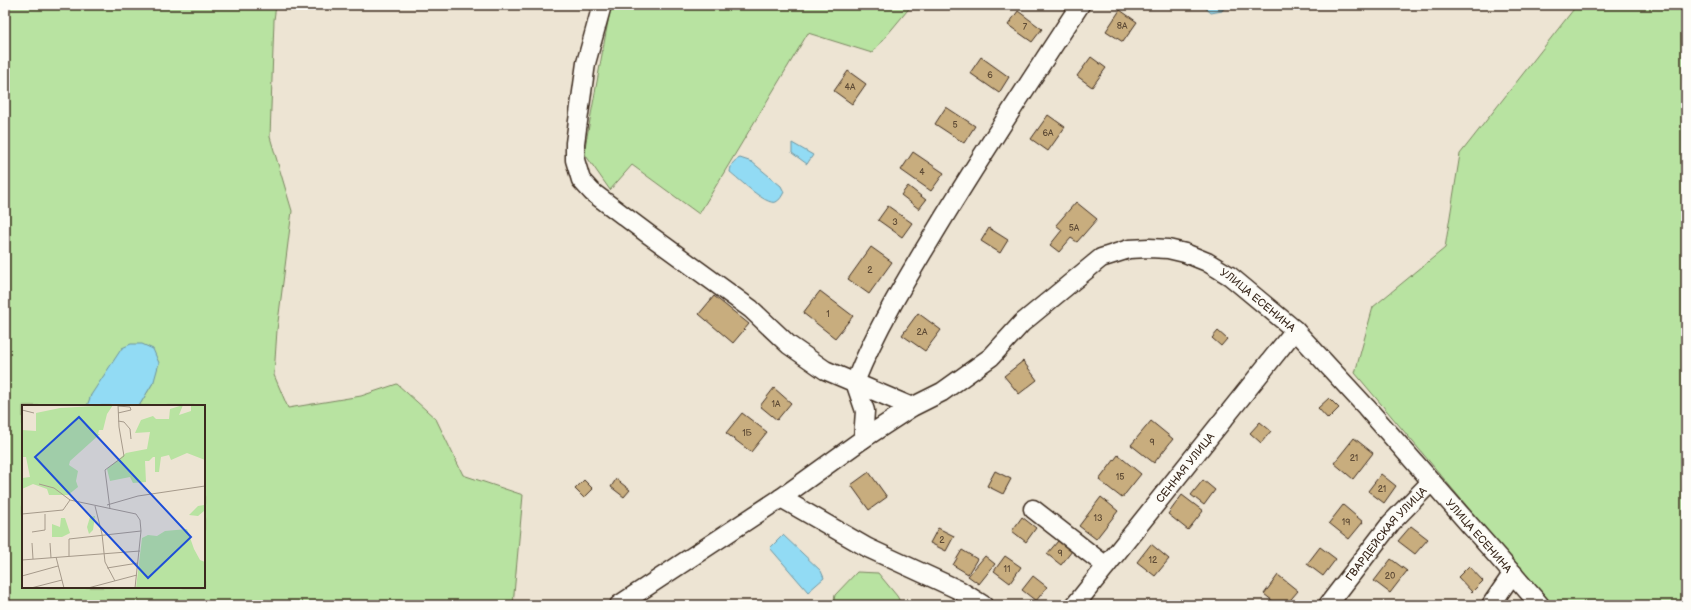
<svg xmlns="http://www.w3.org/2000/svg" width="1691" height="610" font-family="'Balsamiq Sans',sans-serif">
  <style>
    .green { fill: #b8e3a1; stroke: #7a8660; fill-rule: evenodd }
    .water { fill: #92dbf4; stroke: #6f949e }
    .building { fill: #c8ad7e; stroke: #3b2a1e }
    .lines { fill: none; stroke-linecap: round; stroke-linejoin: round }
    .minor-casing { stroke: #3b2a1e; stroke-width: 21 }
    .minor { stroke: #fdfcf7; stroke-width: 18 }
    .labels { text-anchor: middle; stroke-width: 3.5; stroke-linejoin: round; paint-order: stroke }
    .number-label { font-size: 9px; fill: #5e4b36 }
    .street-label { font-size: 11px; fill: #3b2a1e; stroke: #fdfcf7 }
    .inset-road { fill: none; stroke: #a69a8b; stroke-width: 1 }
    .view { fill: #1d4ed8; fill-opacity: 0.15; stroke: #1d4ed8; stroke-width: 2 }
    .inset-edge { fill: none; stroke: #3b2a1e; stroke-width: 2 }
  </style>
  <rect width="100%" height="100%" fill="#ede4d3"/>
  <filter id="ink" filterUnits="userSpaceOnUse"><feTurbulence type="fractalNoise" baseFrequency=".025" numOctaves="2"/><feDisplacementMap in="SourceGraphic" scale="8" xChannelSelector="R" yChannelSelector="G"/><feConvolveMatrix kernelMatrix="1 2 1 2 8 2 1 2 1" color-interpolation-filters="sRGB"/></filter>
  <g filter="url(#ink)">
    <!-- green -->
    <path class="green" d="M5,5H276L274,20L270,137L292,211L277,330L274,375L288,408L361,396L397,384L436,419L463,475L523,495L513,605H5ZM154,381L139,406H204V587H23V406H88L91,395Z
      M611,5H912L872,53L808,33L699,214L632,165L610,190L584,153Z
      M1577,5H1673L1686,11V605H1550L1355,373L1373,307L1445,248L1460,154Z
      M857,572L878,573L897,596L902,605H833L835,595Z"/>
    <!-- water -->
    <path class="water" d="M1202,5H1226L1222,11L1211,13Z
      M792,143L813,155L807,164L792,153Z
      M740,158L752,162L781,186L784,192C782,196 780,200 776,202C766,206 738,178 730,172C731,164 733,161 740,158Z
      M131,344H142L153,349L159,363L154,381L139,406H87L91,395L122,348Z
      M783,535L821,571L824,578L808,592L770,548Z"/>
    <!-- building -->
    <path class="building" d="M1120,10L1137,22L1123,42L1106,31Z
      M1018,11L1042,29L1032,42L1008,25Z
      M981,57L1009,77L999,93L970,73Z
      M1091,57L1106,68L1092,87L1077,76Z
      M848,71L866,84L852,104L834,91Z
      M946,107L975,126L964,143L935,124Z
      M1048,115L1065,127L1048,151L1031,139Z
      M913,152L944,173L931,191L901,170Z
      M908,186L926,200L919,209L901,195Z
      M1076,202L1097,219L1077,242L1071,238L1059,252L1050,245L1062,230L1056,225Z
      M888,206L912,223L902,237L878,220Z
      M989,228L1008,240L1000,253L981,241Z
      M871,247L892,262L869,294L848,279Z
      M820,291L853,316L835,338L803,313Z
      M714,296L749,324L733,343L699,314Z
      M918,313L941,330L925,351L902,335Z
      M1218,331L1227,339L1221,346L1212,338Z
      M1023,361L1037,380L1019,394L1004,376Z
      M774,388L791,403L777,420L760,406Z
      M1329,398L1339,408L1328,419L1318,408Z
      M742,413L767,432L751,452L726,433Z
      M1151,421L1173,439L1154,463L1131,445Z
      M1260,422L1271,431L1261,443L1250,433Z
      M1354,438L1373,453L1353,479L1334,463Z
      M1118,455L1141,474L1122,498L1099,480Z
      M995,471L1011,479L1003,494L987,486Z
      M869,472L887,497L869,510L851,485Z
      M1381,474L1396,486L1384,503L1368,491Z
      M616,479L630,490L624,497L611,487Z
      M584,480L593,489L584,498L575,489Z
      M1203,480L1215,490L1204,505L1191,495Z
      M1182,495L1203,511L1188,530L1168,514Z
      M1101,497L1118,511L1096,539L1079,526Z
      M1343,505L1363,522L1349,539L1329,523Z
      M1022,517L1036,528L1026,542L1012,531Z
      M1411,526L1428,539L1415,554L1398,541Z
      M938,528L954,536L946,551L930,543Z
      M1058,541L1072,551L1061,565L1047,554Z
      M1151,544L1169,559L1155,576L1137,562Z
      M1320,547L1336,559L1323,576L1307,564Z
      M962,550L977,559L968,574L953,565Z
      M985,556L995,564L979,584L968,576Z
      M1005,556L1021,567L1010,583L994,571Z
      M1391,559L1407,571L1390,593L1374,581Z
      M1469,566L1483,581L1472,592L1458,577Z
      M1278,575L1298,591L1286,605H1278L1264,594Z
      M1033,576L1047,587L1036,601L1022,590Z"/>
    <g class="lines">
      <defs>
        <g id="minor">
          <path d="M602,5L586,63L575,143V160L581,180L592,192L648,234L751,309L789,345L825,370L912,407"/>
          <path d="M863,439L865,411L855,382C878,324 912,270 944,217C988,145 1034,75 1080,5"/>
          <path d="M781,498L868,548L959,590L983,605"/>
          <path d="M1033,509L1106,566"/>
          <path id="s1" d="M619,605L781,498L863,439L912,407L942,392L991,357L1022,323L1101,258L1129,249L1149,248L1168,249L1185,253L1207,262L1230,276L1295,330L1366,407L1540,605"/>
          <path id="s2" d="M1075,605L1295,330"/>
          <path id="s3" d="M1328,605L1391,523L1431,482"/>
          <path d="M1491,605L1513,573"/>
        </g>
      </defs>
      <!-- minor casing -->
      <use href="#minor" class="minor-casing"/>
      <!-- minor -->
      <use href="#minor" class="minor"/>
    </g>
  </g>
  <g class="labels">
    <!-- number labels -->
    <g class="number-label">
      <text x="1122" y="29">8А</text>
      <text x="1025" y="30">7</text>
      <text x="990" y="78">6</text>
      <text x="850" y="90">4А</text>
      <text x="955" y="128">5</text>
      <text x="1048" y="136">6А</text>
      <text x="922" y="175">4</text>
      <text x="895" y="225">3</text>
      <text x="1074" y="231">5А</text>
      <text x="870" y="273">2</text>
      <text x="828" y="317">1</text>
      <text x="922" y="335">2А</text>
      <text x="776" y="407">1А</text>
      <text x="747" y="436">1Б</text>
      <text x="1152" y="445">9</text>
      <text x="1354" y="461">21</text>
      <text x="1120" y="480">15</text>
      <text x="1382" y="492">21</text>
      <text x="1098" y="521">13</text>
      <text x="1346" y="525">19</text>
      <text x="942" y="543">2</text>
      <text x="1060" y="556">9</text>
      <text x="1153" y="563">12</text>
      <text x="1007" y="572">11</text>
      <text x="1390" y="579">20</text>
    </g>
    <!-- street labels -->
    <g class="street-label">
      <text dy="4" stroke="none"><textPath href="#s1" startOffset="769">УЛИЦА ЕСЕНИНА</textPath></text>
      <text dy="4" stroke="none"><textPath href="#s2" startOffset="176">СЕННАЯ УЛИЦА</textPath></text>
      <text dy="4" stroke="none"><textPath href="#s3" startOffset="92">ГВАРДЕЙСКАЯ УЛИЦА</textPath></text>
      <text dy="4" stroke="none"><textPath href="#s1" startOffset="1093">УЛИЦА ЕСЕНИНА</textPath></text>
    </g>
  </g>
  <!-- overview -->
  <g transform="translate(22 405)">
    <rect width="183" height="183" fill="#ede4d3"/>
    <path d="M91,0L85,9L81,25H77L76,29H78L48,56L47,60L56,66L54,76L56,82L46,90H27L25,84L11,79L0,84V73L8,72L4,52H0V25L14,26V8L38,3ZM161,0L157,10L169,6V0H183V55L165,48L149,55L147,50L139,52L137,67H133V52H131L127,56H123L124,77L111,78L108,72L88,76L85,64L104,48L125,44L128,27L113,28L119,15L131,11L134,14H147L148,4ZM182,100V106L176,111L167,110L176,101ZM73,111L71,125L67,129L65,122L68,112ZM39,113H43L48,128L40,132H30V119L38,122ZM165,124L172,144L178,155L183,157V183H114L120,133L126,130L135,131L143,126Z" fill="#b8e3a1"/>
    <path class="inset-road" d="M0,0H29M0,5L12,8M96,8L109,5L108,2L96,1M96,16L102,17L108,24L109,34M17,79L32,83L48,95M85,100L116,91L183,81M73,101L80,129L83,157L93,176M88,104L83,65L102,51L97,22L96,0M0,109L41,105L48,95L114,109L118,115L119,126L113,183M10,127L23,125V109M10,138L11,154M28,138L29,153M47,151V134L119,126M34,152L42,183M0,155L118,146M85,163L116,158M0,171L36,161M9,183L40,175M66,183L115,170"/>
    <path class="view" d="M57,12L169,132L126,173L13,52Z"/>
    <rect width="183" height="183" class="inset-edge"/>
  </g>
  <!-- margin -->
  <rect width="1691" height="610" fill="none" stroke="#fdfcf7" stroke-width="20"/>
  <rect x="10" y="10" width="1671" height="590" fill="none" stroke="#3b2a1e" stroke-width="1.5" filter="url(#ink)"/>
</svg>
